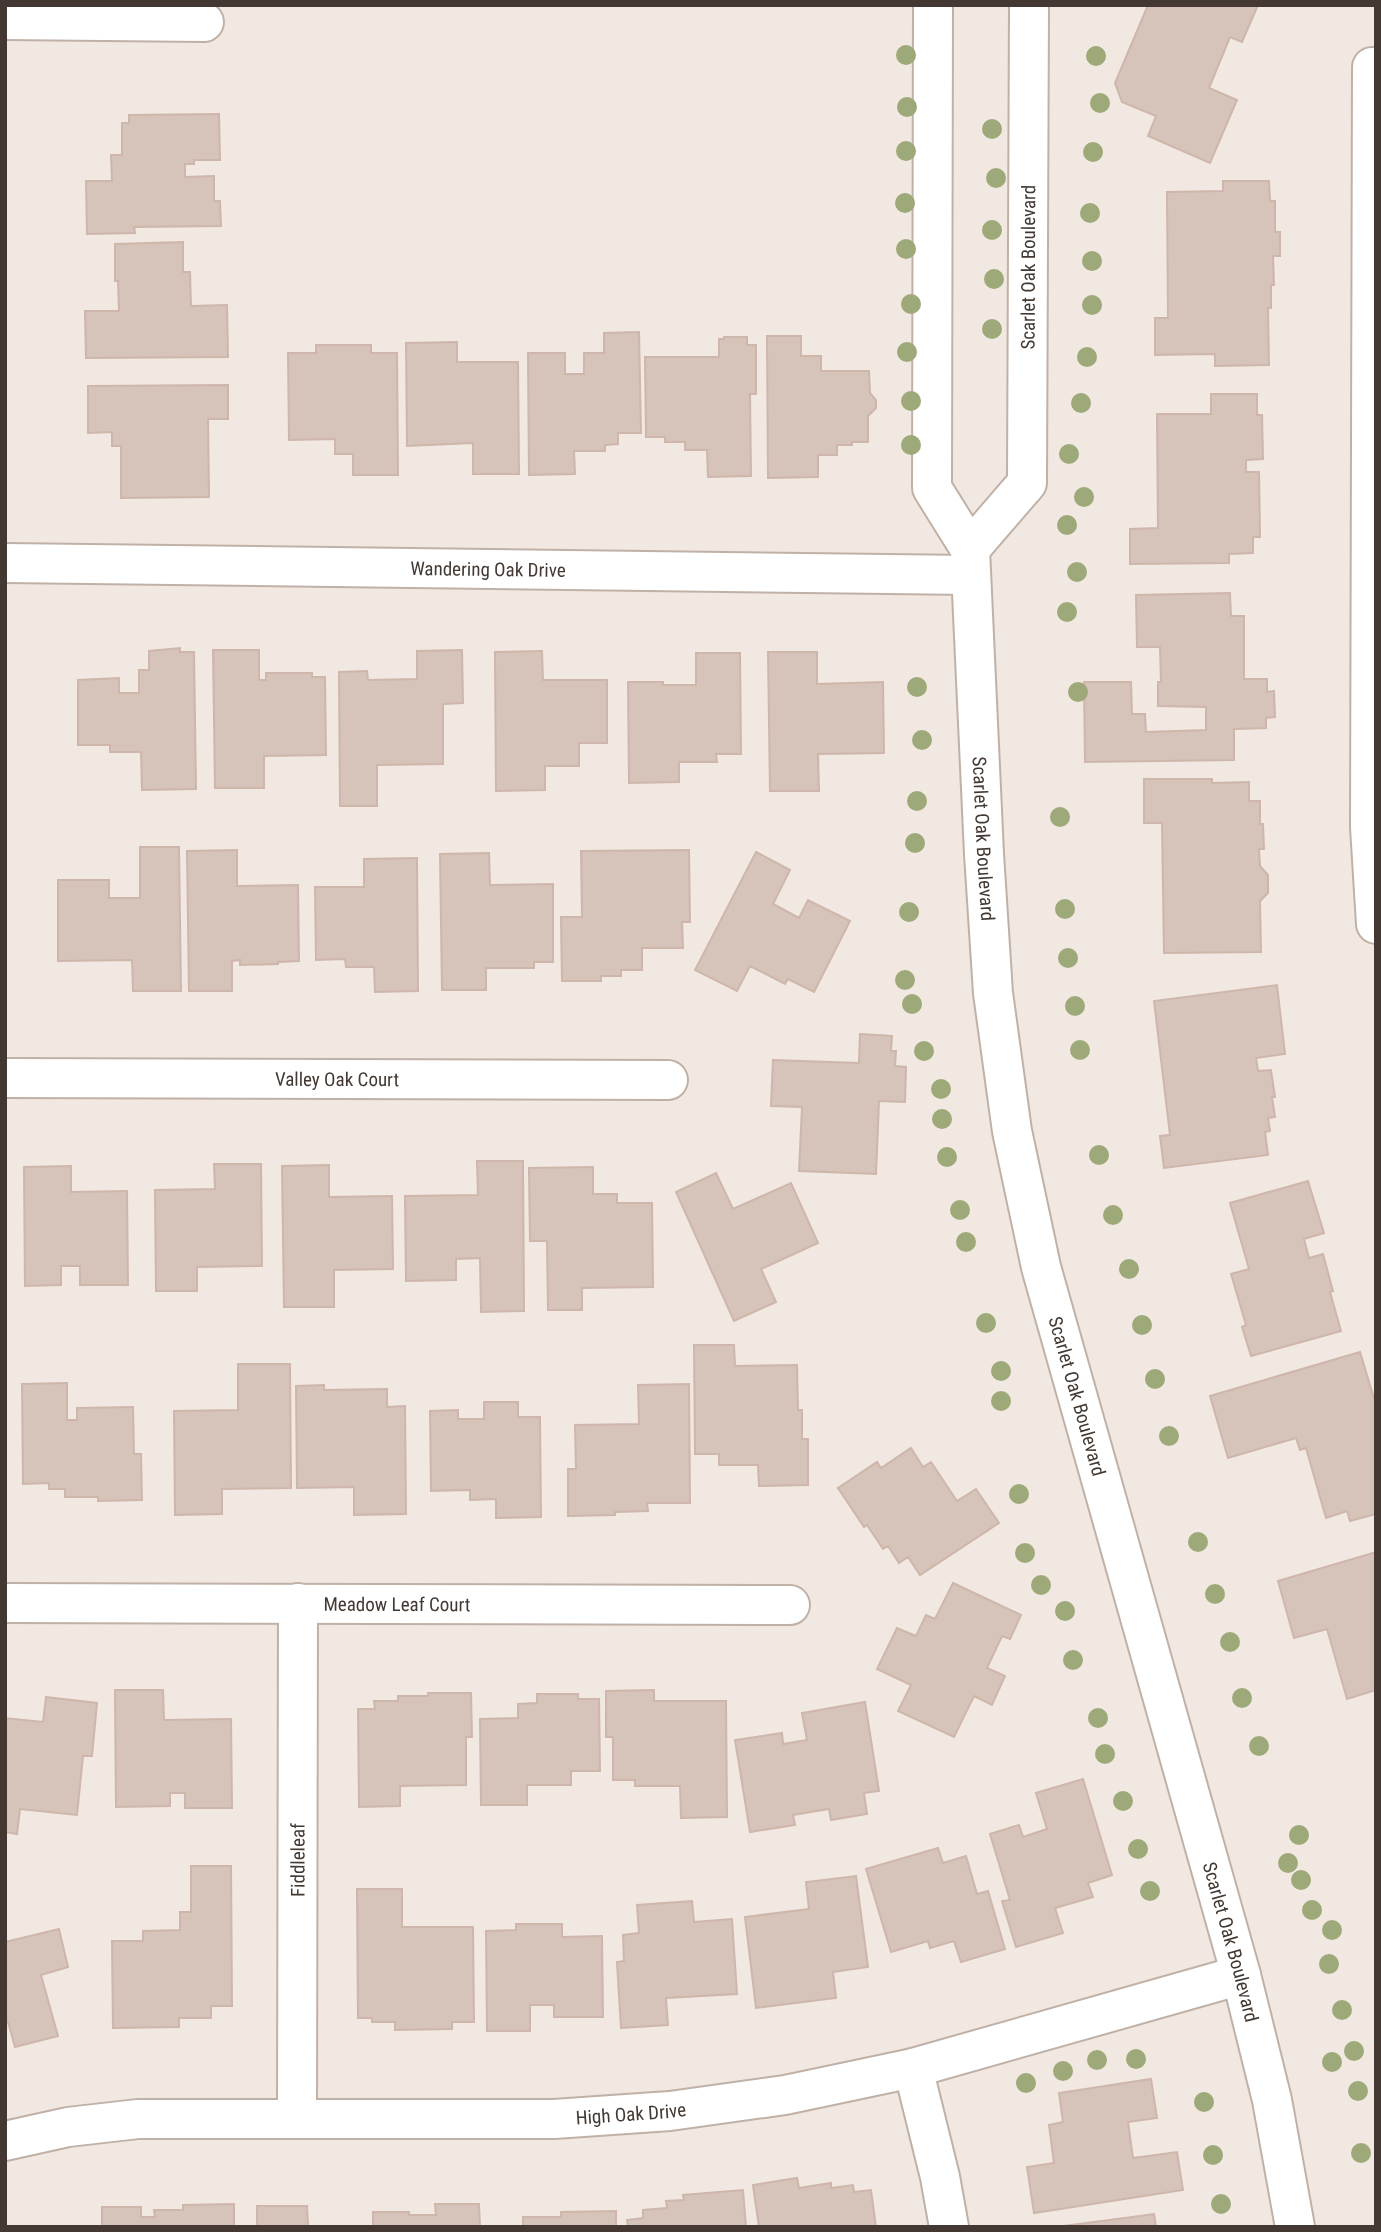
<svg xmlns="http://www.w3.org/2000/svg" width="1381" height="2232" font-family="'Roboto Condensed',sans-serif">
  <style>
    .building { fill: #d6c3ba; stroke: #ceb6aa; stroke-width: 2 }
    .lines { fill: none; stroke-linecap: round; stroke-linejoin: round }
    .minor-casing { stroke: #c0b1a7; stroke-width: 42 }
    .tertiary-casing { stroke: #c0b1a7; stroke-width: 42 }
    .minor { stroke: #fff; stroke-width: 38 }
    .tertiary { stroke: #fff; stroke-width: 38 }
    .tree { fill: #9ea97a }
    .labels { text-anchor: middle; stroke-width: 7; stroke-linejoin: round; paint-order: stroke }
    .street-label { font-size: 19px; fill: #433832; stroke: #fff }
  </style>
  <rect width="100%" height="100%" fill="#f1e8e1"/>
  <!-- building -->
  <path class="building" d="M1148,5H1258L1242,42L1230,37L1209,88L1237,100L1210,163L1148,136L1156,116L1122,102L1115,83Z
    M219,114L220,160H194V164H185V177L214,176V201H220L221,226L134,227L135,233L87,234L86,181H112L111,155H122V123H129V115Z
    M1223,181H1269L1270,201H1275V232H1280V256H1273L1274,285H1271V308H1268L1269,365L1215,366V354L1155,355V318H1168L1167,192L1223,191Z
    M183,242V272H190L191,306L227,305L228,357L86,358L85,311H119L118,281H115V244Z
    M639,332L641,433H618V444L605,445V451H574L575,474L529,475L528,353H565V374H584V353H604V333Z
    M767,336H801V356H821V371H869L870,393L876,400V408L868,416V442H852V445H837V455H818V477L768,478Z
    M724,337H747V345H756V394H750L751,476L708,477L707,450H685V442H665V437H646L645,357H719V339H724Z
    M457,342V362H518L519,474H473V443L407,446L406,343Z
    M316,345H371V353H397L398,475H353V454H335V439L289,440L288,353H316Z
    M228,385V419H208L209,497L121,498V446H112V432L88,433V386Z
    M1211,394H1257V415H1262L1263,459L1246,460V472H1259L1260,537H1253V553L1229,554V563L1130,564V529L1158,528L1157,414H1211Z
    M1230,593L1231,616H1244V679H1267V692L1274,691L1275,717L1266,718V728L1234,729V760L1085,762L1084,682H1131L1132,714H1145L1146,732L1206,730V707L1158,706V682H1161L1160,647H1137L1136,595Z
    M180,648V652H194L196,789L142,790L141,752H110V745H78V680L119,678V693H139V670H149V651Z
    M213,650H259V680H266V673H312V677H325L326,755L264,756V788H215Z
    M462,650L463,703L443,704V764L377,765V806H340L339,672L367,671L368,680L417,679V651Z
    M542,651L543,680H607V743H579V766H545V790L496,791L495,652Z
    M768,652H817V684L883,682L884,753L818,754L819,791H770Z
    M696,653H740L741,754H716L717,762H679V782L629,783L628,682H663V685H696Z
    M1144,779H1212V783L1249,782V801H1260V824H1263L1264,849H1259L1260,866L1268,875V893L1260,901L1261,952L1164,953L1162,823H1144Z
    M140,847H179L181,991H133L132,960L58,961V880H109V898H140Z
    M237,850V886L298,885L299,961L278,962V964L240,965V960L232,961V991H189L187,851Z
    M689,850L690,922H682L683,948H642V970H621V976H601V981H562L561,917H582L581,851Z
    M756,852L790,870L773,904L799,918L808,900L850,921L814,992L788,979L785,984L750,966L737,991L695,970Z
    M489,853L490,885L553,884V962H534V968H486V990H442L440,854Z
    M417,858L418,991L375,992L374,967H346L345,959L316,960L315,887H364V859Z
    M1277,985L1285,1054L1256,1058L1258,1071L1271,1070L1275,1097H1272L1275,1117L1268,1118L1270,1131L1265,1132L1268,1155L1164,1168L1160,1136L1170,1135L1154,1001Z
    M860,1034L892,1036L891,1051H896L895,1066L906,1067L905,1102L879,1101L876,1174L799,1171L802,1107L771,1106L773,1060L859,1063Z
    M477,1161H523L524,1311L481,1312L480,1258L456,1259V1280L406,1281L405,1196L478,1195Z
    M214,1164H261L262,1266L197,1267V1291H156L155,1190L215,1189Z
    M329,1165V1197L392,1196L393,1269L334,1270V1307H284L282,1166Z
    M71,1166V1192L127,1191L128,1285H80V1266H61V1285L25,1286L24,1167Z
    M593,1167V1194H617V1203H652L653,1287L582,1288V1310H548L547,1241H530L529,1168Z
    M716,1173L733,1209L791,1183L818,1243L761,1269L776,1302L734,1321L676,1192Z
    M1308,1181L1324,1233L1304,1239L1309,1258L1323,1254L1333,1291L1330,1292L1341,1331L1251,1356L1242,1327L1246,1325L1231,1274L1249,1269L1230,1203Z
    M694,1345H734L735,1366L797,1365L798,1410H802V1439H808V1485L759,1486L758,1465H719V1454H695Z
    M1360,1352L1376,1405V1514L1350,1521L1347,1511L1326,1518L1306,1448L1300,1450L1296,1438L1228,1458L1210,1396Z
    M238,1364H290L291,1488L222,1489V1514L175,1515L174,1411L238,1410Z
    M67,1383V1420H77V1408L133,1407L134,1454H141L142,1500L98,1501V1497H65V1489H49V1483L23,1484L22,1384Z
    M689,1384L690,1503H647L648,1511L615,1512V1515L568,1516V1469H576L575,1425L639,1424L638,1385Z
    M324,1385V1390L387,1389V1407L405,1406L406,1514L354,1515V1487L297,1488L296,1386Z
    M484,1402H518V1417H540L541,1517L496,1518V1499L470,1500V1490L431,1491L430,1411L458,1410V1419H484Z
    M911,1448L923,1467L931,1462L957,1501L976,1489L999,1523L920,1575L908,1557L899,1563L888,1546L883,1549L867,1525L864,1527L838,1488L877,1462L881,1468Z
    M1376,1552V1690L1347,1699L1327,1629L1294,1638L1278,1581Z
    M953,1583L1021,1615L1010,1639L1002,1636L987,1668L1005,1676L992,1705L974,1696L954,1737L898,1711L911,1685L877,1669L897,1628L916,1636L926,1615L935,1619Z
    M115,1690H163L164,1720L231,1719L232,1808H185V1793H170V1806L116,1807Z
    M654,1690V1701H726L727,1817L681,1818L680,1786H635V1780H613V1737H606V1691Z
    M428,1693H471L472,1737H466V1785L400,1786V1806L359,1807L358,1709H375L374,1701H398V1696H428Z
    M537,1694H578V1699H599L600,1771H571V1785H527V1805H481L480,1719L518,1718V1704L537,1703Z
    M46,1697L97,1703L92,1756H83L77,1815L20,1809L17,1834L5,1832V1718L43,1722Z
    M865,1702L879,1791L864,1793L867,1814L831,1820L829,1809L793,1815L795,1825L750,1832L735,1740L782,1733L783,1744L807,1740L802,1713Z
    M1083,1779L1112,1875L1088,1883L1093,1897L1055,1908L1063,1933L1016,1947L1002,1901L1010,1900L990,1834L1019,1825L1023,1837L1047,1829L1036,1793Z
    M938,1848L943,1863L966,1856L977,1894L988,1891L1005,1949L961,1962L954,1941L930,1948L928,1941L891,1952L866,1869Z
    M191,1866H231L232,2006H211V2018H179V2027L113,2028L112,1941H143V1931L180,1930V1912H191Z
    M856,1876L868,1967L833,1972L836,1998L756,2008L745,1917L809,1909L806,1882Z
    M357,1889H402V1927H473L474,2022H452V2029L395,2030V2022H372V2018H358Z
    M692,1901L694,1922L732,1919L737,1994L666,1998L668,2025L621,2028L617,1962L624,1961L623,1935L639,1933L637,1905Z
    M516,1924H562V1937L602,1936L603,2017H554V2005H530V2031H487L486,1931L516,1930Z
    M59,1929L68,1967L41,1975L58,2036L15,2047L8,2022H5V1942Z
    M1151,2079L1157,2118L1128,2122L1133,2158L1177,2152L1183,2190L1034,2213L1027,2167L1054,2163L1049,2125L1063,2122L1059,2093Z
    M797,2178L799,2188L831,2183V2188L853,2185L854,2192L871,2190L876,2227H759L753,2185Z
    M743,2190L746,2227H628L627,2220L643,2218V2210L667,2208L666,2201L684,2200L683,2195Z
    M234,2204V2227H102V2207H141V2217H155L154,2210H183V2205Z
    M435,2204H479L480,2227H373V2212H409V2215H436Z
    M257,2206H307L308,2227H257Z
    M616,2211V2227H523V2217H561V2212Z
    M1154,2214L1156,2227H1056Z"/>
  <g class="lines">
    <defs>
      <g id="minor">
        <path d="M5,20L204,22"/>
        <path d="M1376,67H1372L1370,827L1376,924"/>
        <path id="s1" d="M5,563L971,575"/>
        <path id="s2" d="M5,1078L668,1080"/>
        <path id="s3" d="M5,1603L790,1605"/>
        <path d="M913,2068L940,2177L949,2227"/>
        <path id="s4" d="M297,2119L298,1603"/>
        <path id="s5" d="M5,2141L68,2127L138,2119H554L670,2111L785,2095L913,2068L1241,1975"/>
      </g>
      <g id="tertiary">
        <path id="s6" d="M933,5L932,488L970,549L984,854L993,993L1012,1131L1041,1267L1241,1975L1272,2100L1295,2227"/>
        <path id="s7" d="M970,549L1027,483L1029,5"/>
      </g>
    </defs>
    <!-- minor casing -->
    <use href="#minor" class="minor-casing"/>
    <!-- tertiary casing -->
    <use href="#tertiary" class="tertiary-casing"/>
    <!-- minor -->
    <use href="#minor" class="minor"/>
    <!-- tertiary -->
    <use href="#tertiary" class="tertiary"/>
  </g>
  <!-- trees -->
  <g class="tree">
    <circle cx="906" cy="55" r="10"/>
    <circle cx="1096" cy="56" r="10"/>
    <circle cx="1100" cy="103" r="10"/>
    <circle cx="907" cy="107" r="10"/>
    <circle cx="992" cy="129" r="10"/>
    <circle cx="906" cy="151" r="10"/>
    <circle cx="1093" cy="152" r="10"/>
    <circle cx="996" cy="178" r="10"/>
    <circle cx="905" cy="203" r="10"/>
    <circle cx="1090" cy="213" r="10"/>
    <circle cx="992" cy="230" r="10"/>
    <circle cx="906" cy="249" r="10"/>
    <circle cx="1092" cy="261" r="10"/>
    <circle cx="994" cy="279" r="10"/>
    <circle cx="911" cy="304" r="10"/>
    <circle cx="1092" cy="305" r="10"/>
    <circle cx="992" cy="329" r="10"/>
    <circle cx="907" cy="352" r="10"/>
    <circle cx="1087" cy="357" r="10"/>
    <circle cx="911" cy="401" r="10"/>
    <circle cx="1081" cy="403" r="10"/>
    <circle cx="911" cy="445" r="10"/>
    <circle cx="1069" cy="454" r="10"/>
    <circle cx="1084" cy="497" r="10"/>
    <circle cx="1067" cy="525" r="10"/>
    <circle cx="1077" cy="572" r="10"/>
    <circle cx="1067" cy="612" r="10"/>
    <circle cx="917" cy="687" r="10"/>
    <circle cx="1078" cy="692" r="10"/>
    <circle cx="922" cy="740" r="10"/>
    <circle cx="917" cy="801" r="10"/>
    <circle cx="1060" cy="817" r="10"/>
    <circle cx="915" cy="843" r="10"/>
    <circle cx="1065" cy="909" r="10"/>
    <circle cx="909" cy="912" r="10"/>
    <circle cx="1068" cy="958" r="10"/>
    <circle cx="905" cy="980" r="10"/>
    <circle cx="912" cy="1004" r="10"/>
    <circle cx="1075" cy="1006" r="10"/>
    <circle cx="1080" cy="1050" r="10"/>
    <circle cx="924" cy="1051" r="10"/>
    <circle cx="941" cy="1089" r="10"/>
    <circle cx="942" cy="1119" r="10"/>
    <circle cx="1099" cy="1155" r="10"/>
    <circle cx="947" cy="1157" r="10"/>
    <circle cx="960" cy="1210" r="10"/>
    <circle cx="1113" cy="1215" r="10"/>
    <circle cx="966" cy="1242" r="10"/>
    <circle cx="1129" cy="1269" r="10"/>
    <circle cx="986" cy="1323" r="10"/>
    <circle cx="1142" cy="1325" r="10"/>
    <circle cx="1001" cy="1371" r="10"/>
    <circle cx="1155" cy="1379" r="10"/>
    <circle cx="1001" cy="1401" r="10"/>
    <circle cx="1169" cy="1436" r="10"/>
    <circle cx="1019" cy="1494" r="10"/>
    <circle cx="1198" cy="1542" r="10"/>
    <circle cx="1025" cy="1553" r="10"/>
    <circle cx="1041" cy="1585" r="10"/>
    <circle cx="1215" cy="1594" r="10"/>
    <circle cx="1065" cy="1611" r="10"/>
    <circle cx="1230" cy="1642" r="10"/>
    <circle cx="1073" cy="1660" r="10"/>
    <circle cx="1242" cy="1698" r="10"/>
    <circle cx="1098" cy="1718" r="10"/>
    <circle cx="1259" cy="1746" r="10"/>
    <circle cx="1105" cy="1754" r="10"/>
    <circle cx="1123" cy="1801" r="10"/>
    <circle cx="1299" cy="1835" r="10"/>
    <circle cx="1138" cy="1849" r="10"/>
    <circle cx="1288" cy="1863" r="10"/>
    <circle cx="1301" cy="1880" r="10"/>
    <circle cx="1150" cy="1891" r="10"/>
    <circle cx="1312" cy="1910" r="10"/>
    <circle cx="1332" cy="1930" r="10"/>
    <circle cx="1329" cy="1964" r="10"/>
    <circle cx="1342" cy="2010" r="10"/>
    <circle cx="1354" cy="2051" r="10"/>
    <circle cx="1136" cy="2059" r="10"/>
    <circle cx="1097" cy="2060" r="10"/>
    <circle cx="1332" cy="2062" r="10"/>
    <circle cx="1063" cy="2071" r="10"/>
    <circle cx="1026" cy="2083" r="10"/>
    <circle cx="1358" cy="2091" r="10"/>
    <circle cx="1204" cy="2102" r="10"/>
    <circle cx="1361" cy="2153" r="10"/>
    <circle cx="1213" cy="2155" r="10"/>
    <circle cx="1221" cy="2204" r="10"/>
  </g>
  <g class="labels">
    <!-- street labels -->
    <g class="street-label">
      <text dy="7" stroke="none"><textPath href="#s7" startOffset="303">Scarlet Oak Boulevard</textPath></text>
      <text dy="7" stroke="none"><textPath href="#s1" startOffset="483">Wandering Oak Drive</textPath></text>
      <text dy="7" stroke="none"><textPath href="#s6" startOffset="845">Scarlet Oak Boulevard</textPath></text>
      <text dy="7" stroke="none"><textPath href="#s2" startOffset="332">Valley Oak Court</textPath></text>
      <text dy="7" stroke="none"><textPath href="#s6" startOffset="1412">Scarlet Oak Boulevard</textPath></text>
      <text dy="7" stroke="none"><textPath href="#s3" startOffset="392">Meadow Leaf Court</textPath></text>
      <text dy="7" stroke="none"><textPath href="#s4" startOffset="259">Fiddleleaf</textPath></text>
      <text dy="7" stroke="none"><textPath href="#s6" startOffset="1979">Scarlet Oak Boulevard</textPath></text>
      <text dy="7" stroke="none"><textPath href="#s5" startOffset="628">High Oak Drive</textPath></text>
    </g>
  </g>
  <!-- border -->
  <rect width="1381" height="2232" fill="none" stroke="#433832" stroke-width="14"/>
</svg>
